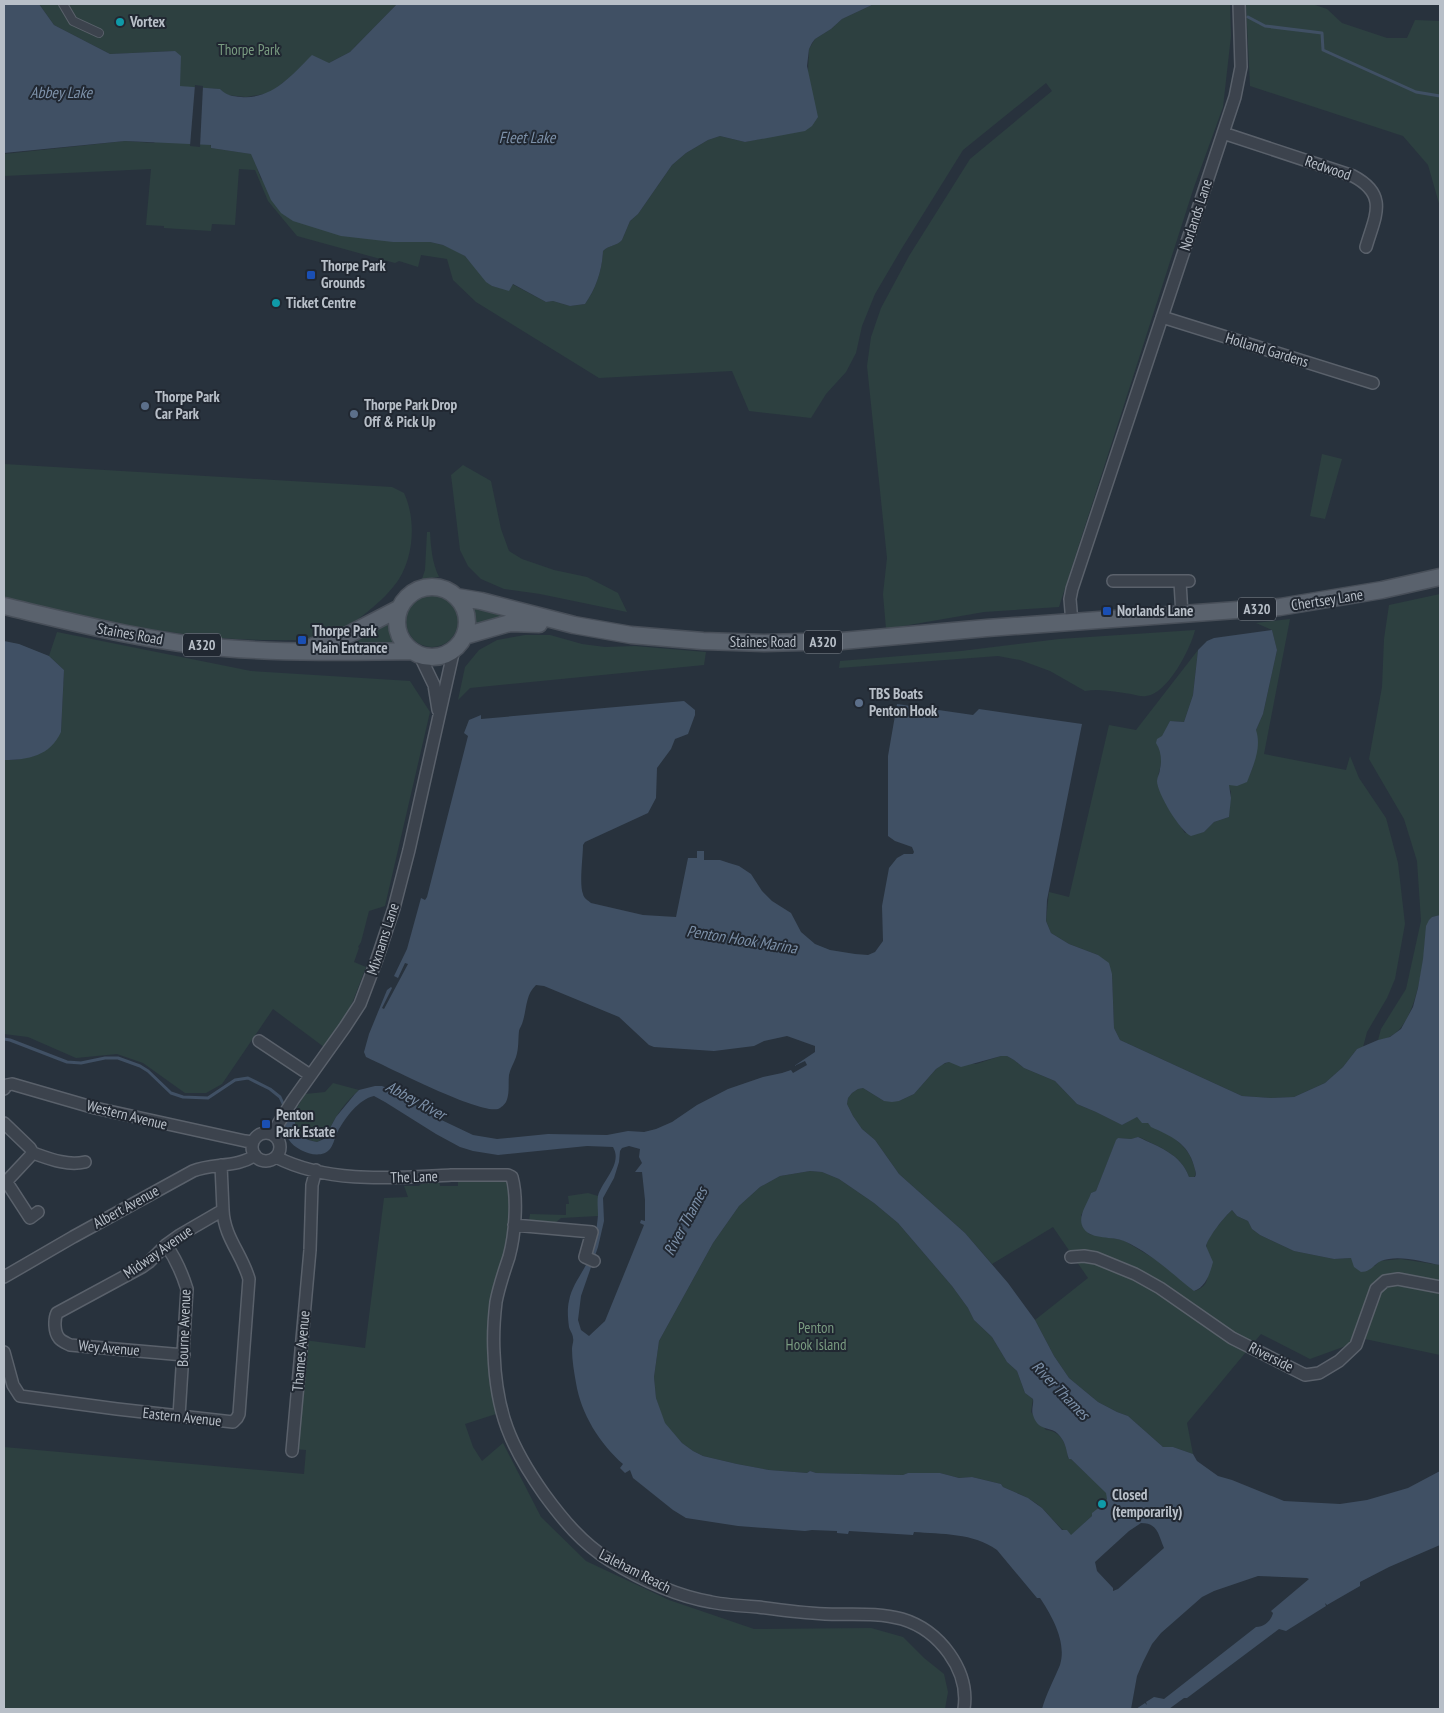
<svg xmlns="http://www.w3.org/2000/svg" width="1444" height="1713" font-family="'PT Sans Narrow',sans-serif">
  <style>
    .green { fill: #2d4040 }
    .water { fill: #405064; fill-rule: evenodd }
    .pier { fill: #28323d }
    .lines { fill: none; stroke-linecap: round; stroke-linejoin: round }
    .stream { stroke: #405064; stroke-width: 3 }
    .pedestrian-casing { stroke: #5a616b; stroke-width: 10 }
    .minor-casing { stroke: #5a616b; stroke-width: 14 }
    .primary-casing { stroke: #484f59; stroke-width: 19 }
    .pedestrian { stroke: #3c434d; stroke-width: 8 }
    .minor { stroke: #3c434d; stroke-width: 11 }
    .primary { stroke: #5a626d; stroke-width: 16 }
    .culture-dot { fill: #0f9aa8; stroke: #212832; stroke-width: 2 }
    .transit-dot { fill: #1a4fb4; stroke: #212832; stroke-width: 2 }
    .service-dot { fill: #5c6f8a; stroke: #212832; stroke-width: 2 }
    .labels { text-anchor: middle; stroke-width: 4; stroke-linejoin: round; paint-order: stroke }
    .shield { fill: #212832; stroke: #8b929b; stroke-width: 1 }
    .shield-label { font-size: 14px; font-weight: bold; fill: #b8bfc8 }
    .poi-label { font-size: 15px; font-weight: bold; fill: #b8bfc8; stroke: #212832; text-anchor: start }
    .park-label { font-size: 15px; fill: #799b80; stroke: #212832 }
    .street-label { font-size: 15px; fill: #b8bfc8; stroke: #212832 }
    .water-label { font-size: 16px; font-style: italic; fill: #7c90a8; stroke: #212832 }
  </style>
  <rect width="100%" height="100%" fill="#28323d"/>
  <!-- green -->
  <path class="green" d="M39,4H397L350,52L329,63L289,78L270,93L246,97L226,95L220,89L203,88L211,148L252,154L261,179L393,242H430L443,245L457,251L465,256L492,286L504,289L512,284L546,302L553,301L570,306L585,304C596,288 602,271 603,251C609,245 616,246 622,240L630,221L638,214L672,165L686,153L708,140L720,136L745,142L764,138L808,72L809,49L815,39L831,29L842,19L874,4H1230L1231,36L1223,107L1194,187L1059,607L984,612L886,629L883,594L887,558L867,366L871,337L881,308L909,256L970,159L1052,91L1046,83L963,150L902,248L875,294L862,326L856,353L846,372L826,394L811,418L749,411L732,371L599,378L476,302L453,280L447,259L421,255L418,267L399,261L395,263L297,236L268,201L255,170L239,169L235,225L212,224L211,231L164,228V226L146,225L151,169L4,176V154L125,141L154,143L194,88L179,86L175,51L110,54L54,25Z
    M1246,4H1312L1327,9L1342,23L1387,38H1407L1415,20L1440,21V207L1428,165L1403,136L1250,86Z
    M1322,454L1342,459L1325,519L1310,516Z
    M4,464L392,487L404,493C416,519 414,555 399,579C386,600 345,633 321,638C302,641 281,640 261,640C174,638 88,619 4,597Z
    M463,465L491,481L501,529L509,551L522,559L554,570L587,577L618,593L627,612L540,594L504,589L481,579L468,566L460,550L451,475Z
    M427,532H430C431,548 432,562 439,577L422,579L425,570Z
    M1440,594V915L1432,917C1425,928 1425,941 1424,954C1421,977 1413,1027 1389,1037C1386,1039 1382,1039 1378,1040L1381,1029L1406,989L1421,921L1417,861L1404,819L1369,759L1382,687L1384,639L1389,605Z
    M406 621a26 26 0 1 1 52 0a26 26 0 1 1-52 0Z
    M469,604L512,616L472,626Z
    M393,617L397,638L403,647H328Z
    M1290,619L1264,754L1346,770L1350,756L1359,778L1386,818L1398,863L1405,924L1395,979L1387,998L1367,1032L1363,1047L1357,1049L1343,1067L1325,1083L1294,1097L1271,1098L1242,1096L1120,1040L1114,1028L1112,974L1098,955L1069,944L1051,933L1046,921L1049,892L1069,897L1109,725L1136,730L1198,650L1193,695L1184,722L1170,721C1161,739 1161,742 1161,762C1161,768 1157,775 1158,781C1161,801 1175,817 1185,833L1204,832L1214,822L1229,817L1231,792L1228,785L1246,782L1253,767L1256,730L1263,714L1277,650L1272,630L1256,623Z
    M1195,630C1191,648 1167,695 1146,696C1142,697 1136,695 1131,694C1116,692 1100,688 1085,691L1050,671L1020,660L998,656L839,668L840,661L961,651L1059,639Z
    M57,632L251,671L410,681L430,712L385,906L369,911L361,942L358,947L359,948L354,962L366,967L353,1001L344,1019L324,1047L273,1009L222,1084L206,1093H185L143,1063L117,1054L76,1058L28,1037L4,1034V760H17L61,732L64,670L49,656Z
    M525,635H550L582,644L605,647L635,646L706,652L704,665L470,688L458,700L465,667L479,650L497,640Z
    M1001,1056H1007L1014,1060L1024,1068L1055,1081L1077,1104L1096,1112L1122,1125L1136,1117C1159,1130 1187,1139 1194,1166C1195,1171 1197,1173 1194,1177L1191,1178L1189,1177C1181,1154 1159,1147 1139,1137L1131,1139L1118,1138L1116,1141L1096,1191L1091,1193L1087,1207L1081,1215L1089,1234L1123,1240L1158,1261L1195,1291C1218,1283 1202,1260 1207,1243C1209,1236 1226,1215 1232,1210L1237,1216L1248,1221L1252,1229L1260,1235L1294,1251L1334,1259L1351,1258L1375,1266L1379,1261L1401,1259L1440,1265V1355L1365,1339L1310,1359L1261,1334L1187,1423L1193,1454L1173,1447H1163L1128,1416L1117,1412L1098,1402L1069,1378L1054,1356L1035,1320L1088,1278L1053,1227L992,1264L965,1233L899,1174L875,1140L862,1129L853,1116L847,1104L848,1098L852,1093L858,1089L863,1088L884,1101H899L914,1094L936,1069L941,1065L949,1062L976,1064Z
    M333,1083L359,1090C350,1098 342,1107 336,1117C330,1127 327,1137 317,1142C303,1139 292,1133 294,1116C295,1109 302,1100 305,1094L325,1092Z
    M810,1171L822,1172L839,1179L874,1203L898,1223L952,1286L968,1308L974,1320L992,1337L1007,1362L1017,1371L1025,1393L1033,1399L1031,1412L1046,1430C1061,1431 1067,1445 1068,1458L1071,1459L1107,1493V1499L1092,1516L1071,1536C1059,1528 1052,1518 1042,1508C1031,1498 1017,1493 1003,1487L1001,1484L972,1477L959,1478L940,1473H908L903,1475L816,1473L810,1471L807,1473L769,1470L737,1464L703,1456L693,1451L682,1443L664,1423L656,1398L654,1377L659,1341L713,1243L739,1206L760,1187L780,1176Z
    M499,1177L508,1181L511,1200L508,1239L491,1380L496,1414L465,1424L473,1447L482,1461L503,1443L541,1517L586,1561L669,1600L754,1629L871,1628L903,1637L924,1658L944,1674L948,1692L945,1709H4V1447L304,1474L306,1450L295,1449L304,1340L365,1348L384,1198L408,1197L404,1186H419L423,1182L439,1180L440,1186H458V1178Z
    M588,1193L598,1196V1216L561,1218L554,1224L529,1221L530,1214L566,1215V1204H569L568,1196Z"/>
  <!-- water -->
  <path class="water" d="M4,4H39L54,25L110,54L175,51L181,56L180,86L220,89C227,96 232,96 241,97C272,100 293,74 312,55L329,63L350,52L397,4H874L842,19L831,29L815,39L812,43L809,49L807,66L818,117L812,126L805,131L745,142L720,136L708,140L686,153L672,165L638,214L630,221L622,240C617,246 609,245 603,251C602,271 596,288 585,304L570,306L553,301L546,302L513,284L509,291L492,286L486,282L465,256L443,245L430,242H393L341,236L293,221L281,213L271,200L251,154L211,148V145L125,141L4,153Z
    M1272,630L1277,650L1263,714L1256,730C1262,748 1253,766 1247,782L1237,786L1229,785L1231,798L1229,817L1214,822L1204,832L1191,836C1180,831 1157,793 1157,781C1157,777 1160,773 1160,769C1162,761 1161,750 1156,743L1157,739L1162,736L1170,721L1184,722L1193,695L1198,650L1207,641L1214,638Z
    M4,641L19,644L49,656L64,670L61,732C50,756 28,760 4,760Z
    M684,701L695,710V715L688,734L675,739L671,749L657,768L656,798L648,813L585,842L583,845C583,857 579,884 583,894C584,899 588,900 591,903L643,915L676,917L688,858H697V851H704V860H720L729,863L739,866L751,874L762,891L772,901L791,913L801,932L815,944L830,950L855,954L868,955L875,952L883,941L882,906L889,868L897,858L904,854H913L914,852L912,847L895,841L888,836V756L897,704L973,715L979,709L1082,724L1047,900L1046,921L1051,933L1069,944L1098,955L1109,963L1112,974L1114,1028L1120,1040L1242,1096L1271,1098L1294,1097L1325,1083L1343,1067L1357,1049L1378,1040L1390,1037L1401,1029L1413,1007L1418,988L1423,959L1426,926L1429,920L1432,917L1440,915V1265C1423,1262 1398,1254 1381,1261C1374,1264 1371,1272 1361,1272L1354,1267L1351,1258L1334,1259L1294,1251L1260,1235L1252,1229L1248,1221L1237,1216L1232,1210C1224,1217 1209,1236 1206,1246L1213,1262C1210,1273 1206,1287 1194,1291C1172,1274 1151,1253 1124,1241C1113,1236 1092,1240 1084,1229C1076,1218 1087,1205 1091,1193L1096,1191L1116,1140L1118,1138L1131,1139L1138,1137C1159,1147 1181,1154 1189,1177H1195C1197,1173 1195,1171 1194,1166C1188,1143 1171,1136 1151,1127L1148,1123H1142L1137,1117L1122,1125L1096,1112L1077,1104L1055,1081L1024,1068L1014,1060L1007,1056H1001L961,1067L949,1062L945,1063L936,1069L914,1094L899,1101L892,1102L884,1101L863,1088L858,1089L852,1093L848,1098L847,1104L853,1116L862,1129L875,1140L899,1174L965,1233L1008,1283L1035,1320L1054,1356L1069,1378L1098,1402L1117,1412L1128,1416L1163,1447H1173L1193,1454L1197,1461L1218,1476L1232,1480L1284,1501L1340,1504L1367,1500L1408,1488L1440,1471V1545L1389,1567L1360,1582V1586L1327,1605L1325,1603L1326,1606L1286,1631L1279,1629L1187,1698H1184L1169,1709H1136L1145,1703L1147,1705L1146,1702L1154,1697L1164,1699L1256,1627C1264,1627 1271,1621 1273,1613L1271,1611L1309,1579L1307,1578L1258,1576L1214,1591L1202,1597L1161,1633L1152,1644L1143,1662L1137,1676L1131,1709H1042C1046,1694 1054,1680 1060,1665C1067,1642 1052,1616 1040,1598H1037L997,1550C974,1533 941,1534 914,1532L913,1535L849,1531L848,1534L837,1533V1531L812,1530L805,1531L738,1526L686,1518L673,1510L633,1478L630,1470L625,1473L620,1468L623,1464C600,1444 581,1414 576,1383C574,1372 572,1360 572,1349C572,1345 574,1341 573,1338C573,1334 570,1331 569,1327C568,1319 567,1309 569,1301C572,1284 584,1272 590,1256C594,1244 597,1228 598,1215C598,1209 597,1202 598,1196C602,1181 623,1164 613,1147L587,1146L498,1155L473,1151L460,1147L436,1134L385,1102L374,1096C359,1099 345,1118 338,1131C335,1136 334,1144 330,1149C320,1161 296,1151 289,1140C285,1135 285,1128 283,1122L292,1108C298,1129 291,1137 317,1142L324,1139L336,1117L355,1094L359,1090L375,1086H382L392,1090L431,1115L473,1135L497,1139L548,1134L607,1135L628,1131L644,1132L656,1129L672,1122L697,1105L728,1089L763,1077L782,1073L791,1070L793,1073L807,1065L805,1061L794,1066L815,1052V1046L787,1036L764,1041L754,1046L714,1051L654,1047L649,1045L619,1017L544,986L536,985C525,995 527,1010 522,1024C522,1024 519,1030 519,1031C518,1039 519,1048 516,1057C514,1063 510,1069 509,1075C508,1083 510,1094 506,1102C505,1104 501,1108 498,1109C479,1114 388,1067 366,1057L364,1052L369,1034L387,990L391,987L392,988L382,1008L384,1009L408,964L405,963L398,978L394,976L407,949L421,898L425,900L427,897L468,736L464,733L469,720L481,715V719ZM629,1146L640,1149L639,1157L642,1163L635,1172H642L645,1200V1221L641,1220L640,1223L644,1225L605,1321L589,1336L581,1330L578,1320L581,1296L598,1247L604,1221L603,1198L614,1178L619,1162L620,1151L622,1148ZM810,1171L822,1172L839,1179L874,1203L898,1223L952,1286L968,1308L974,1320L992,1337L1007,1362L1017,1371L1025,1393L1033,1399C1034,1404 1031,1410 1033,1415C1038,1432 1050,1426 1057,1433C1067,1443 1065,1448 1069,1459H1071L1106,1493L1107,1499L1101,1506L1092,1513V1516L1071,1535L1067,1530H1062L1042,1508L1028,1498L1003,1487L1001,1484L972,1477L959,1478L940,1473H908L903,1475L816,1473L810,1471L807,1473L769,1470L737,1464L703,1456L693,1451L682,1443L665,1423L656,1398L654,1377L659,1341L713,1243L739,1206L760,1187L780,1176ZM1141,1523C1158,1523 1158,1534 1164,1548L1118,1589L1113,1591V1588L1097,1571L1095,1562L1129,1531Z"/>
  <!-- pier -->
  <path class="pier" d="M195,85L203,86L200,147L190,146Z"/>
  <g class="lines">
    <!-- stream -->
    <path class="stream" d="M1248,17L1265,26L1322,33L1323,50L1416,92L1440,96
      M4,1039L10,1040L67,1062L81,1063L105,1058H118L140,1066L148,1071L171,1093L183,1097L208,1098L235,1080L248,1078L270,1089L280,1097L285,1108"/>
    <defs>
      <path id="pedestrian" d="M63,4L73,21L99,33"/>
      <path id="minor" d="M1223,133L1353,176C1389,195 1375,216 1366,247
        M1162,317L1373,383
        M1113,581H1189
        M1180,582L1182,615
        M1072,623L1070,599L1072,589L1235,97L1241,67L1239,4
        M419,654L434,685L438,710
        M259,1041L310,1075
        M4,1089L7,1085L12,1084L95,1108L245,1141L253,1142
        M4,1123L30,1148L33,1153L4,1184
        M252 1147a14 14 0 1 1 28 0a14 14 0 1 1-28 0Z
        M272,1134L293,1100L345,1027L360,1004L377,959L394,908L409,850L454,649
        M33,1153C50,1159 67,1166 85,1162
        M276,1157C329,1184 393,1178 451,1175C470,1175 489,1175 508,1175L512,1177C518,1199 515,1235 509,1257C504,1272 499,1286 496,1302C494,1319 493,1336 494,1353C496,1412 510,1446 544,1494C563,1520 582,1543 609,1560C640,1579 676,1596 711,1602C726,1605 742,1606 758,1607C780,1610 803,1613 825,1614C851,1615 877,1612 902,1619C939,1630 970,1670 964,1709
        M6,1181L30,1218L38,1212
        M514,1225L592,1232L585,1257L594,1261
        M166,1245C176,1259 182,1273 187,1289L179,1416
        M1071,1257L1084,1256L1096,1258L1135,1274L1160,1288L1232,1338L1305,1375L1319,1373L1339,1361L1356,1345L1376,1289L1385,1281L1398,1279L1440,1287
        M4,1277L73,1237L193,1171C212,1163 238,1168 255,1155
        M4,1352L13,1385L20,1396L117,1409L233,1422L237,1418L239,1414L249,1279C242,1254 224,1237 223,1210
        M184,1355L70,1345C66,1343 61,1341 59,1338C54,1332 54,1319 57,1313L142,1267L149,1262L166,1245L180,1235L223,1210L221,1165
        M292,1451L310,1250L312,1185L316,1170"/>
      <path id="primary" d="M397 622a35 35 0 1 1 70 0a35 35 0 1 1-70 0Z
        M457,597L481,601L574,625L631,635L703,641L764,643L842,641L987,628L1280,607L1382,590L1440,577
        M4,606C76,623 149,642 224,648C286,653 350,652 413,651
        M464,636L510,623L539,624
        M313,646L346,636L400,608"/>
    </defs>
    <!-- pedestrian casing -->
    <use href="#pedestrian" class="pedestrian-casing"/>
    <!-- minor casing -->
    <use href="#minor" class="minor-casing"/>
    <!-- primary casing -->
    <use href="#primary" class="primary-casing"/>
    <!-- pedestrian -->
    <use href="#pedestrian" class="pedestrian"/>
    <!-- minor -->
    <use href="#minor" class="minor"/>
    <!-- primary -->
    <use href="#primary" class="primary"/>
  </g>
  <!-- markers -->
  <g class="culture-dot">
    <circle cx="120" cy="22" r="5"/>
    <circle cx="276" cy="303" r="5"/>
    <circle cx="1102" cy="1504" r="5"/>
  </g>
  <g class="transit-dot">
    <rect x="306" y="270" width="10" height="10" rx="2.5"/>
    <rect x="1102" y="606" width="10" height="10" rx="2.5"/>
    <rect x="297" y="635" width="10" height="10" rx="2.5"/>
    <rect x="261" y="1119" width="10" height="10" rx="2.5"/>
  </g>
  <g class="service-dot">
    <circle cx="145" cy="406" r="5"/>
    <circle cx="354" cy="414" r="5"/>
    <circle cx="859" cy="703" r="5"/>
  </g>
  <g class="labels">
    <!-- shield labels -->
    <g class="shield">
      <rect x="1238" y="597.5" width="38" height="23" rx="4"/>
      <rect x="804" y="630.5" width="38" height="23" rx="4"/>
      <rect x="183" y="633.5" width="38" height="23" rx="4"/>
    </g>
    <g class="shield-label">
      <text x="1257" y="614">A320</text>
      <text x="823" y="647">A320</text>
      <text x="202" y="650">A320</text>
    </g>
    <!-- poi labels -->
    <g class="poi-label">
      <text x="130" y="27">Vortex</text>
      <text x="321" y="271">Thorpe Park<tspan x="321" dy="17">Grounds</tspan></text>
      <text x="286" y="308">Ticket Centre</text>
      <text x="155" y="402">Thorpe Park<tspan x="155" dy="17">Car Park</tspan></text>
      <text x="364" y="410">Thorpe Park Drop<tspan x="364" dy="17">Off &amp; Pick Up</tspan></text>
      <text x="1117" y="616">Norlands Lane</text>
      <text x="312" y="636">Thorpe Park<tspan x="312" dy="17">Main Entrance</tspan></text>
      <text x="869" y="699">TBS Boats<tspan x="869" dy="17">Penton Hook</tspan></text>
      <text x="276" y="1120">Penton<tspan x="276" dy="17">Park Estate</tspan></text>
      <text x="1112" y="1500">Closed<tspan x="1112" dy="17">(temporarily)</tspan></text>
    </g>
    <!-- park labels -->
    <g class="park-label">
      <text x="249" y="55">Thorpe Park</text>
      <text x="816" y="1333">Penton<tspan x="816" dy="17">Hook Island</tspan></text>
    </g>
    <!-- street labels -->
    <g class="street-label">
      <text transform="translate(1328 168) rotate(19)" y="5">Redwood</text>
      <text transform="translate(1196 215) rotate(-72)" y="5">Norlands Lane</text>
      <text transform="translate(1267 350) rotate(17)" y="5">Holland Gardens</text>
      <text transform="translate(1327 600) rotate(-9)" y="5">Chertsey Lane</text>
      <text transform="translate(130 634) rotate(10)" y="5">Staines Road</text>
      <text x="763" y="647">Staines Road</text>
      <text transform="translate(383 939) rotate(-72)" y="5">Mixnams Lane</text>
      <text transform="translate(127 1115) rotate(14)" y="5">Western Avenue</text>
      <text transform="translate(414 1177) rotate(-2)" y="5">The Lane</text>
      <text transform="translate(126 1207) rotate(-29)" y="5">Albert Avenue</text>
      <text transform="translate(158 1252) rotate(-35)" y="5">Midway Avenue</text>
      <text transform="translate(184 1328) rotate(-88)" y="5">Bourne Avenue</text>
      <text transform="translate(109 1348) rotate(5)" y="5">Wey Avenue</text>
      <text transform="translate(301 1351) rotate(-85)" y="5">Thames Avenue</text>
      <text transform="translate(1271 1357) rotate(27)" y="5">Riverside</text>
      <text transform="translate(182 1417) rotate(6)" y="5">Eastern Avenue</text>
      <text transform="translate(635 1571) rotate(27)" y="5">Laleham Reach</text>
    </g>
    <!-- water labels -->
    <g class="water-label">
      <text x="61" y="98">Abbey Lake</text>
      <text x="527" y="143">Fleet Lake</text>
      <text transform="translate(742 939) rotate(9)" y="6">Penton Hook Marina</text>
      <text transform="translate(416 1100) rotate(28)" y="6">Abbey River</text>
      <text transform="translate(685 1221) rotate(-62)" y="6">River Thames</text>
      <text transform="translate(1061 1390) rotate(46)" y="6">River Thames</text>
    </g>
  </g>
  <!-- border -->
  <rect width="1444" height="1713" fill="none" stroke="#b8bfc8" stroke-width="10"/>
</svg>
